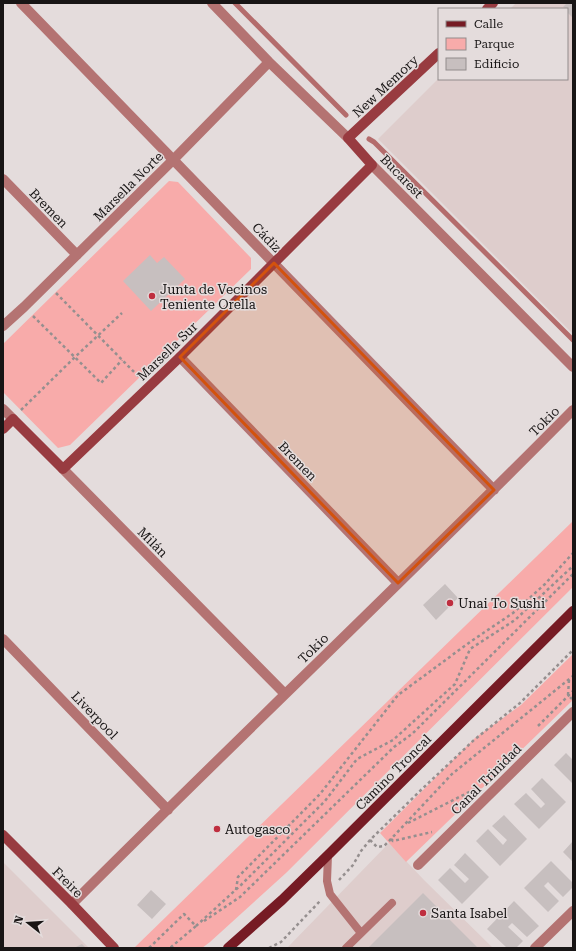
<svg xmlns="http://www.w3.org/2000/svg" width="576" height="951" font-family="'Roboto Serif',serif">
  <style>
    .built { fill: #decdcc }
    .green { fill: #f8abaa }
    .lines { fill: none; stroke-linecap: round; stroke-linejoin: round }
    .stream { stroke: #b46c6c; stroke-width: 5 }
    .building { fill: #c7bfbf }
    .path { stroke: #958f8f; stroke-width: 2.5; stroke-dasharray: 3 3; stroke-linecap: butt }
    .lane { stroke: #b47372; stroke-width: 8 }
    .street { stroke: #b47372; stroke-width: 10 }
    .secondary { stroke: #983b40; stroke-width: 10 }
    .primary { stroke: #761b24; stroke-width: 10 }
    .marked { fill: #d3520d; fill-opacity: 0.2; stroke: #d3520d; stroke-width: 3; stroke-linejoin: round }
    .poi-dot { fill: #bf2e3f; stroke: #e4dcdc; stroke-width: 1.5 }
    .labels { text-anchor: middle; stroke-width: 3; stroke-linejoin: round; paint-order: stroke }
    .street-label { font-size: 13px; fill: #181515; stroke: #e4dcdc }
    .poi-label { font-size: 13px; fill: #181515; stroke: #e4dcdc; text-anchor: start }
  </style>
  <rect width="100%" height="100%" fill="#e4dcdc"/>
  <!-- built -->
  <path class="built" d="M516,3H573V334L378,139L439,78L567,79V9H510Z
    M389,843L424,880L493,948H287Z
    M3,862L89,948H3Z"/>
  <!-- green -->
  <path class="green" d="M169,181L178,182L251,258V269L70,445L58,448L3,392V344Z
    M573,521V587L286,873L210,942L202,948H134Z
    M573,654V700L406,862L380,833L475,738L521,705Z"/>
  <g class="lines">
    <!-- stream -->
    <path class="stream" d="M235,3L346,115
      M369,139L374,142L573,340"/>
  </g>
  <!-- building -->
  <path class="building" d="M567,3H573V18L567,12V9L563,7Z
    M150,255L157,263L164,257L185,279L151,311L123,281Z
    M445,584L458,598L436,620L423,605Z
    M566,753L573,760V784L554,765Z
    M542,778L566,802L539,829L514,804L526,793L541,808L545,804L531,789Z
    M504,815L527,839L500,866L476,841L488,829L503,845L507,840L492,826Z
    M573,841V862L563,852Z
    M465,853L489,877L462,904L438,880L450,868L465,883L469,879L454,865Z
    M551,861L573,883V887L563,897L548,882L544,886L559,901L548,912L524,888Z
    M151,890L166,904L152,919L137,905Z
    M423,893L478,948H368Z
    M514,901L539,926L527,937L512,923L508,927L523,941L516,948H507L487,929Z
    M82,944L86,948H74Z"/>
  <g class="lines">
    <!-- path -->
    <path class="path" d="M56,293L140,378
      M33,316L101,383L122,360
      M21,410L75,357L122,313
      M569,680L568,695L572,699
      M538,726L573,691
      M408,823L475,789
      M391,839L393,841L432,832
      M370,840L377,847L384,846L391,839L452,774L573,676
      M339,880L353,865L361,851L370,840L421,790L474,740L520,703L573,650
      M236,890L238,877L320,794L398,695L470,642L513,613L545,584L573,553
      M204,921L240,897L394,747L412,734L573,574
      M196,926L241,885L325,801L357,759L393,740L455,684L470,649L515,620L573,566
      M149,948L184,914L196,926L170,948
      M269,948L281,942L321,900"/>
    <!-- lane -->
    <path class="lane" d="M328,855L327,881L330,894L361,933
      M346,948L392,903"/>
    <!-- street -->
    <path class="street" d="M21,3L494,490
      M212,3L269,62L348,138
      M372,165L573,367
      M3,179L77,255
      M3,326L24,307L174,159L269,62
      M180,357L398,583
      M3,409L13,419
      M63,469L285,694
      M3,639L168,810
      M418,865L573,712
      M72,904C238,738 408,577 573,410
      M535,948L573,911"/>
    <!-- secondary -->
    <path class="secondary" d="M487,9L493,3
      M3,429L13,419L63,469L180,357L372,165L348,138L439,53
      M3,835L72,904L114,948"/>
    <!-- primary -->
    <path class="primary" d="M228,948L282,900L328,855L573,611"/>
  </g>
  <!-- marked area -->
  <path class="marked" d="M274,263L494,490L398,583L180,357Z"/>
  <!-- markers -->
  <g class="poi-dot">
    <circle cx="152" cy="296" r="4"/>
    <circle cx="450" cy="603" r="4"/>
    <circle cx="217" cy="829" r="4"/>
    <circle cx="423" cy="913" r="4"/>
  </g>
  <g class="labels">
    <!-- street labels -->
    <g class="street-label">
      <text transform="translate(385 86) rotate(-43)" y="5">New Memory</text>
      <text transform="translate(402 176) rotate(46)" y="5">Bucarest</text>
      <text transform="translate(128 186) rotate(-45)" y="5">Marsella Norte</text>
      <text transform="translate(49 208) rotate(46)" y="5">Bremen</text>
      <text transform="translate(267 237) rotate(46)" y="5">Cádiz</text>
      <text transform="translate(167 351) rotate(-44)" y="5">Marsella Sur</text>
      <text transform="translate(544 421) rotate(-45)" y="5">Tokio</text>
      <text transform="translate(298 461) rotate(46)" y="5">Bremen</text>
      <text transform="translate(153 542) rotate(45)" y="5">Milán</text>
      <text transform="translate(313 648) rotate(-44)" y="5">Tokio</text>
      <text transform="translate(95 715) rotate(46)" y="5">Liverpool</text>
      <text transform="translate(393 772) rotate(-45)" y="5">Camino Troncal</text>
      <text transform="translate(486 779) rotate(-45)" y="5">Canal Trinidad</text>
      <text transform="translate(68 882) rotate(45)" y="5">Freire</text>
    </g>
    <!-- poi labels -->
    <g class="poi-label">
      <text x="160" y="294">Junta de Vecinos<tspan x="160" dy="15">Teniente Orella</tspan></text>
      <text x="458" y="608">Unai To Sushi</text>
      <text x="225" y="834">Autogasco</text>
      <text x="431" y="918">Santa Isabel</text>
    </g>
  </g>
  <!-- border -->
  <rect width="576" height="951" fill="none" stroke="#181515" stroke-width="8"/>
  <!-- legend -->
  <rect x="438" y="8" width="130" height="72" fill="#e4dcdc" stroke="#928c8c"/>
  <rect x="446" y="21" width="20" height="6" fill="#761b24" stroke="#928c8c"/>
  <text x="474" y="28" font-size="12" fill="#181515">Calle</text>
  <rect x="446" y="38" width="20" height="12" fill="#f8abaa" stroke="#928c8c"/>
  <text x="474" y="48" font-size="12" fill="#181515">Parque</text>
  <rect x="446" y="58" width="20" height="12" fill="#c7bfbf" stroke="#928c8c"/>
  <text x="474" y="68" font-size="12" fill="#181515">Edificio</text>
  <!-- north arrow -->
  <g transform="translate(28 923) rotate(287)" stroke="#e4dcdc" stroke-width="3" paint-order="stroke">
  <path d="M0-3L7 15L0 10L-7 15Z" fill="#181515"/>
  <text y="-6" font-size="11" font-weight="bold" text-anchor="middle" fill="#181515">N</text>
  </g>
</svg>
